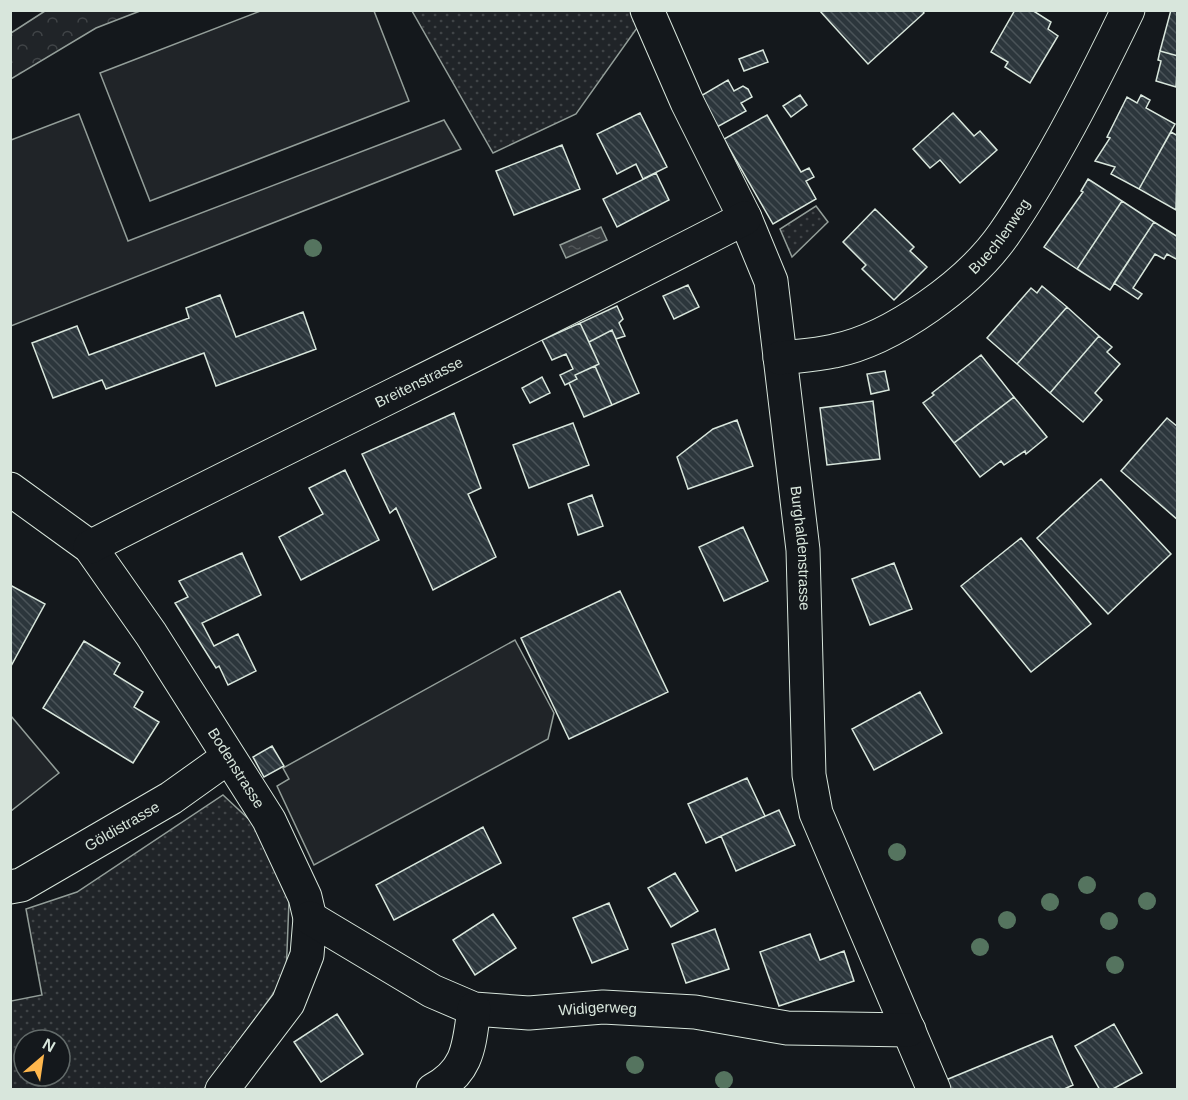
<svg xmlns="http://www.w3.org/2000/svg" width="1188" height="1100" font-family="Arial,sans-serif">
  <style>
    .green { fill: url(#green-dots); stroke: #939e99; stroke-width: 1.5; fill-rule: evenodd }
    .forest { fill: url(#forest-crowns); stroke: #939e99; stroke-width: 1.5 }
    .pitch { fill: #202428; stroke: #939e99; stroke-width: 1.5 }
    .water { fill: url(#water-ripples); stroke: #939e99; stroke-width: 1.5 }
    .building { fill: url(#building-back-hatch); stroke: #d8e6dc; stroke-width: 1.5 }
    .lines { fill: none; stroke-linecap: round; stroke-linejoin: round }
    .minor-casing { stroke: #d8e6dc; stroke-width: 35 }
    .minor { stroke: #14181c; stroke-width: 33 }
    .tree { fill: #55745f }
    .labels { text-anchor: middle; stroke-width: 4.5; stroke-linejoin: round; paint-order: stroke }
    .street-label { font-size: 15px; fill: #d8e6dc; stroke: #14181c }
  </style>
  <defs>
    <pattern id="green-dots" width="8" height="8" patternUnits="userSpaceOnUse" patternTransform="scale(1.5)"><rect width="8" height="8" fill="#202428"/><path d="M2 2h.1M6 6h.1" fill="none" stroke="#404447" stroke-width="1.8" stroke-linecap="round"/></pattern>
    <pattern id="forest-crowns" width="20" height="18" patternUnits="userSpaceOnUse" patternTransform="scale(1.5)"><rect width="20" height="18" fill="#202428"/><path d="M2 6a3 3 0 1 1 6 0M12 15a3 3 0 1 1 6 0" fill="none" stroke="#404447"/></pattern>
    <pattern id="water-ripples" width="26" height="14" patternUnits="userSpaceOnUse" patternTransform="scale(1.5)"><rect width="26" height="14" fill="#363b3e"/><path d="M2 4q2-2 4 0t4 0M15 11q2-2 4 0t4 0" fill="none" stroke="#525759"/></pattern>
    <pattern id="building-back-hatch" width="6" height="6" patternUnits="userSpaceOnUse" patternTransform="scale(1.5)"><rect width="6" height="6" fill="#2c363c"/><path d="M-1 5l2 2M0 0l6 6M5-1l2 2" fill="none" stroke="#4a5358"/></pattern>
  </defs>
  <rect width="100%" height="100%" fill="#14181c"/>
  <!-- green -->
  <path class="green" d="M637,10L642,21L576,114L493,153L412,11Z
    M816,206L828,222L792,257L780,229Z
    M223,795L255,825L289,901L286,976L204,1089L11,1090V1001L42,995L26,909L77,892ZM24,1040H60V1076H24Z"/>
  <!-- forest -->
  <path class="forest" d="M45,11V10L140,11L96,28L11,79V33Z"/>
  <!-- pitch -->
  <path class="pitch" d="M263,10L374,11L409,101L150,201L100,73Z
    M79,114L128,241L444,120L461,149L11,326V140Z
    M515,640L554,713L548,739L314,865L277,786L289,779L283,768Z
    M11,716L59,773L11,811H10Z"/>
  <!-- water -->
  <path class="water" d="M601,227L607,240L566,258L560,245Z"/>
  <!-- building -->
  <path class="building" d="M819,10H922L924,13L868,64Z
    M1015,10H1032L1051,22L1048,29L1058,36L1030,83L1005,67L1008,62L991,52Z
    M1171,10H1178V56L1160,51Z
    M763,50L768,62L744,71L739,59Z
    M1160,51L1178,56L1176,87L1156,81L1161,61L1158,60Z
    M728,80L734,91L743,86L748,89L752,97L741,103L746,111L717,127L699,97Z
    M800,95L807,105L791,117L783,106Z
    M1141,95L1150,100L1146,108L1175,124L1139,189L1111,174L1115,167L1095,161L1110,138L1107,137L1127,97L1137,103Z
    M640,113L667,167L643,179L636,164L617,174L597,134Z
    M953,113L974,136L980,131L997,150L960,183L940,160L930,168L913,149Z
    M767,115L801,172L809,168L814,177L806,181L816,199L773,224L724,139Z
    M1171,132L1178,136L1176,210L1139,189Z
    M562,145L580,189L514,215L496,171Z
    M656,173L669,200L617,227L603,199Z
    M1088,179L1122,201L1077,269L1044,247L1083,192L1081,191Z
    M1122,201L1154,222L1110,290L1077,269Z
    M875,209L914,247L910,251L927,267L894,300L862,269L866,265L843,242Z
    M1154,222L1178,237V260L1167,254L1164,259L1155,254L1133,288L1142,294L1138,299L1114,283Z
    M688,285L699,307L674,319L663,296Z
    M1042,286L1067,307L1017,364L987,338L1031,288L1037,293Z
    M220,295L236,337L303,312L316,349L216,386L204,353L106,389L102,380L53,398L32,343L77,326L89,355L189,318L186,308Z
    M617,306L623,319L619,323L625,336L616,339L612,330L589,342L580,323Z
    M1067,307L1099,336L1050,393L1017,364Z
    M580,323L599,364L575,375L577,379L565,385L560,375L573,369L566,354L552,360L542,340Z
    M612,330L639,393L612,405L595,366L599,364L589,342Z
    M1099,336L1112,347L1107,352L1120,364L1095,393L1102,400L1083,422L1050,393Z
    M981,355L1014,397L954,443L923,403L934,395L932,393Z
    M595,366L612,405L584,417L569,383L577,379L575,375Z
    M885,371L889,390L871,394L867,374Z
    M542,377L550,393L530,403L522,388Z
    M1014,397L1047,437L1026,454L1025,451L1004,465L1001,461L980,477L954,443Z
    M873,401L880,459L827,465L820,408Z
    M454,413L481,488L468,494L496,557L433,590L396,508L390,513L362,454Z
    M1167,418L1178,427V520L1121,471Z
    M737,420L753,466L688,489L677,457L713,429Z
    M573,423L589,465L529,488L513,445Z
    M345,470L379,540L301,580L279,537L323,514L309,488Z
    M1101,479L1171,554L1108,614L1037,538Z
    M592,495L603,526L578,535L568,504Z
    M743,527L768,581L724,601L699,547Z
    M1021,538L1091,624L1031,672L961,586Z
    M242,553L261,595L202,623L214,646L238,634L256,671L228,685L219,666L216,668L175,603L188,597L179,581Z
    M894,563L912,609L870,625L852,579Z
    M10,585L45,604L11,666H10Z
    M620,591L668,692L569,739L521,638Z
    M84,641L120,663L114,674L143,692L134,707L159,722L133,763L43,708Z
    M920,692L942,733L874,770L852,729Z
    M272,746L284,766L264,777L253,757Z
    M747,778L765,816L706,843L688,804Z
    M779,810L795,845L736,871L721,836Z
    M483,827L501,863L394,920L376,885Z
    M675,873L698,911L671,927L648,888Z
    M609,903L628,949L592,963L573,918Z
    M493,914L516,948L475,975L453,940Z
    M715,929L729,969L686,983L672,944Z
    M810,934L820,960L844,951L854,981L779,1006L760,952Z
    M337,1014L363,1054L321,1082L294,1042Z
    M1114,1024L1142,1073L1111,1090H1100L1075,1046Z
    M1052,1036L1073,1085L1062,1090H944L941,1082Z"/>
  <g class="lines">
    <defs>
      <g id="minor">
        <path id="s1" d="M647,10L687,102L745,218L771,281L803,550L809,775L816,813L934,1090"/>
        <path id="s2" d="M780,358C798,356 817,355 834,351C893,339 970,283 1004,234C1049,169 1093,83 1128,10"/>
        <path id="s3" d="M10,489L90,547L151,634L269,820L305,897L310,918L307,955L288,1003L222,1090"/>
        <path id="s4" d="M90,547C308,435 528,331 745,218"/>
        <path id="s5" d="M10,887L21,885L171,798L227,758"/>
        <path id="s6" d="M310,918L432,991L474,1009L529,1013L603,1007L695,1012L787,1028L909,1030"/>
        <path d="M433,1090C469,1071 469,1045 474,1009"/>
      </g>
    </defs>
    <!-- minor casing -->
    <use href="#minor" class="minor-casing"/>
    <!-- minor -->
    <use href="#minor" class="minor"/>
  </g>
  <!-- trees -->
  <g class="tree">
    <circle cx="313" cy="248" r="9"/>
    <circle cx="897" cy="852" r="9"/>
    <circle cx="1087" cy="885" r="9"/>
    <circle cx="1147" cy="901" r="9"/>
    <circle cx="1050" cy="902" r="9"/>
    <circle cx="1007" cy="920" r="9"/>
    <circle cx="1109" cy="921" r="9"/>
    <circle cx="980" cy="947" r="9"/>
    <circle cx="1115" cy="965" r="9"/>
    <circle cx="635" cy="1065" r="9"/>
    <circle cx="724" cy="1080" r="9"/>
  </g>
  <g class="labels">
    <!-- street labels -->
    <g class="street-label">
      <text dy="5" stroke="none"><textPath href="#s2" startOffset="260">Buechlenweg</textPath></text>
      <text dy="5" stroke="none"><textPath href="#s4" startOffset="368">Breitenstrasse</textPath></text>
      <text dy="5" stroke="none"><textPath href="#s1" startOffset="567">Burghaldenstrasse</textPath></text>
      <text dy="5" stroke="none"><textPath href="#s3" startOffset="364">Bodenstrasse</textPath></text>
      <text dy="5" stroke="none"><textPath href="#s5" startOffset="128">Göldistrasse</textPath></text>
      <text dy="5" stroke="none"><textPath href="#s6" startOffset="312">Widigerweg</textPath></text>
    </g>
  </g>
  <!-- border -->
  <rect width="1188" height="1100" fill="none" stroke="#d8e6dc" stroke-width="24"/>
  <!-- north arrow -->
  <g transform="translate(42 1058) rotate(29)"><circle r="28" fill="#14181c" stroke="#626a69" stroke-width="1.5"/>
  <path d="M0-4.5L10 22L0 15L-10 22Z" fill="#ffb74d"/>
  <text y="-9" font-size="16" font-weight="bold" text-anchor="middle" fill="#d8e6dc">N</text>
  </g>
</svg>
